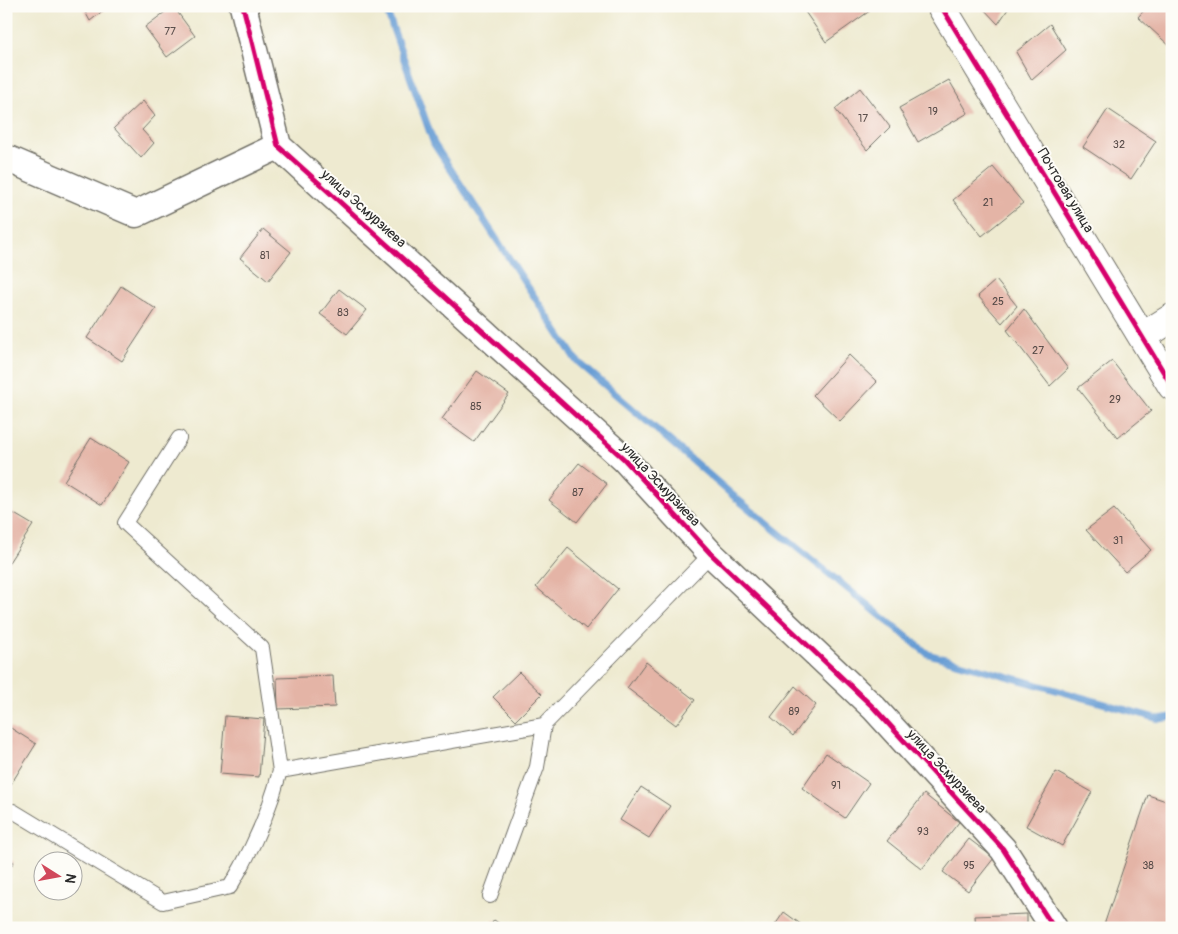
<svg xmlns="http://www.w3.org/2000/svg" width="1178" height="934" font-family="Pangolin,sans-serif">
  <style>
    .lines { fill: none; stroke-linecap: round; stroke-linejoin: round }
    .stream { stroke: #679dd4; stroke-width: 7 }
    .building { fill: #e4b4a6 }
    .service-casing { stroke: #6f6e65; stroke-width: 16 }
    .minor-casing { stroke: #6f6e65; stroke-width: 29 }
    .tertiary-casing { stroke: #6f6e65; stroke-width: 30 }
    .service { stroke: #fff; stroke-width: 14 }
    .minor { stroke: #fff; stroke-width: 26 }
    .tertiary { stroke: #fff; stroke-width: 28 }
    .cycleway-casing { stroke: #fdfcf7; stroke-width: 8 }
    .cycleway { stroke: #d6006c; stroke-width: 5 }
    .labels { text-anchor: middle; stroke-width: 4; stroke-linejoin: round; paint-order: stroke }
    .number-label { font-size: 11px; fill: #594d4a }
    .street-label { font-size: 14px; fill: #2b2b2b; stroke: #fdfcf7 }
  </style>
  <rect width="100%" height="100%" fill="#fdfcf7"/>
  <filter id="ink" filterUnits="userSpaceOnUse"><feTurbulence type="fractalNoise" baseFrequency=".02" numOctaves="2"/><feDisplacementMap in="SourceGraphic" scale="10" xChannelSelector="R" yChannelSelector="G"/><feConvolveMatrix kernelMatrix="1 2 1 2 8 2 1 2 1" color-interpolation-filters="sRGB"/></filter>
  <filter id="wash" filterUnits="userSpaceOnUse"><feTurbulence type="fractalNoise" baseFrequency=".0096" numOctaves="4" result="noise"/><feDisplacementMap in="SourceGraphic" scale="20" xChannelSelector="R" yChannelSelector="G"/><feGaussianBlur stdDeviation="1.12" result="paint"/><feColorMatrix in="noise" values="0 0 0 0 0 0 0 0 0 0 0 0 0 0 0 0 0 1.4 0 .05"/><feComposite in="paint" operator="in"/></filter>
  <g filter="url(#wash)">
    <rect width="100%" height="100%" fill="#eeead0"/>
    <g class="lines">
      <!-- stream -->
      <path class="stream" d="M385,6L434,144L576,360L737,499L928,654L1159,719L1172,717"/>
    </g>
    <g id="blocks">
      <!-- building -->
      <path class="building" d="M82,6H109L90,21Z
        M173,6L195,36L167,57L145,27Z
        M801,6H868L871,10L826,42Z
        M981,6H1010L998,24Z
        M1148,6H1172V48L1138,17Z
        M1050,24L1066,50L1032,80L1016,52Z
        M949,80L968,113L918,142L899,108Z
        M860,88L890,127L867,150L835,109Z
        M143,101L155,116L142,130L154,143L141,158L114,128Z
        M1108,109L1156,141L1131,179L1083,147Z
        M993,167L1023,203L982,236L953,200Z
        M263,229L291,252L268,281L240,258Z
        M996,280L1017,306L1002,323L978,296Z
        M121,286L156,309L122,361L87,338Z
        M339,289L367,310L347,334L320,314Z
        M1024,309L1068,369L1050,386L1007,330Z
        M849,355L877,382L840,421L813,395Z
        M1112,361L1151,411L1118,438L1078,388Z
        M477,371L509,394L474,442L442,419Z
        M91,438L129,462L102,505L64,481Z
        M579,463L607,484L577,522L549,500Z
        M6,509L33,525L6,567Z
        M1114,509L1151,550L1125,572L1086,530Z
        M568,548L618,589L586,629L536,587Z
        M646,662L695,700L676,725L627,688Z
        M519,672L542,694L516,720L493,697Z
        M333,676L335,707L278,709L277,678Z
        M795,686L816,705L793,736L771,717Z
        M225,716L264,719L259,777L220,774Z
        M6,725L36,744L6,792Z
        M826,753L869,783L845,818L802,788Z
        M1056,772L1092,792L1062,846L1026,826Z
        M641,787L670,806L649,838L620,820Z
        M924,794L959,822L922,869L887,841Z
        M1148,795L1172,803V928H1103Z
        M969,839L994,858L968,891L943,872Z
        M6,857L14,862L6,873Z
        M784,912L806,928H773Z
        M1027,914V928H976L975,916Z
        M494,920L506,928H489Z"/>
    </g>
  </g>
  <g filter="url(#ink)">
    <use href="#blocks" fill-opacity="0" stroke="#6f6e65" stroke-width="1"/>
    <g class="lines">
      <defs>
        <path id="service" d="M179,438L125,523L262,648L280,771
          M13,811L163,902L230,887C253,849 269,813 280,771L544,725L711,554
          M490,896L537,767L544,725"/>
        <path id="minor" d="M243,6L278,146L624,459L711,554L874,708L1003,849L1054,928
          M6,158L136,214L278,146"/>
        <path id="tertiary" d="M941,6L1172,386
          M1143,336L1172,318"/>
      </defs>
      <!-- service casing -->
      <use href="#service" class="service-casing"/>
      <!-- minor casing -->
      <use href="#minor" class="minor-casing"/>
      <!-- tertiary casing -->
      <use href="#tertiary" class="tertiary-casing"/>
      <!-- service -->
      <use href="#service" class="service"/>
      <!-- minor -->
      <use href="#minor" class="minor"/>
      <!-- tertiary -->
      <use href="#tertiary" class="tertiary"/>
      <defs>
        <path id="cycleway" d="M243,6L278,146L624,459L711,554L874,708L1003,849L1054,928
          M941,6L1172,386"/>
      </defs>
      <!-- cycleway casing -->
      <use href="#cycleway" class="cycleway-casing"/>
      <!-- cycleway -->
      <use href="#cycleway" class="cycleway"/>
    </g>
  </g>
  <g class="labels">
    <!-- number labels -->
    <g class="number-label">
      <text x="170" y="35">77</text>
      <text x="933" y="115">19</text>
      <text x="863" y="122">17</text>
      <text x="1119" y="148">32</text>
      <text x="988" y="206">21</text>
      <text x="265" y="259">81</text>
      <text x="998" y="305">25</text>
      <text x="343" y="316">83</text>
      <text x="1038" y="354">27</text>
      <text x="1115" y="403">29</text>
      <text x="476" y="410">85</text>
      <text x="578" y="496">87</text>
      <text x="1118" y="544">31</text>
      <text x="794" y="715">89</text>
      <text x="836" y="789">91</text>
      <text x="923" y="835">93</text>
      <text x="969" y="869">95</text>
      <text x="1148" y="869">38</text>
    </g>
    <!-- street labels -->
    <g class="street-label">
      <text transform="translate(1066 190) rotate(59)" y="5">Почтовая улица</text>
      <text transform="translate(364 208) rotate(42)" y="5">улица Эсмурзиева</text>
      <text transform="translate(661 484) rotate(47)" y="5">улица Эсмурзиева</text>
      <text transform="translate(947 771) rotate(47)" y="5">улица Эсмурзиева</text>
    </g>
  </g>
  <!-- margin -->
  <rect width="1178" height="934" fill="none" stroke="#fdfcf7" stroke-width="25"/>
  <!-- north arrow -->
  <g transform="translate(58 876) rotate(101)"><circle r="24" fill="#fdfcf7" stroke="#a9a8a5"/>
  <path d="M0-4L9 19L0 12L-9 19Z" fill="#d1495b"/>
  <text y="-8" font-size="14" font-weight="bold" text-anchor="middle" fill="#2b2b2b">N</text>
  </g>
</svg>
